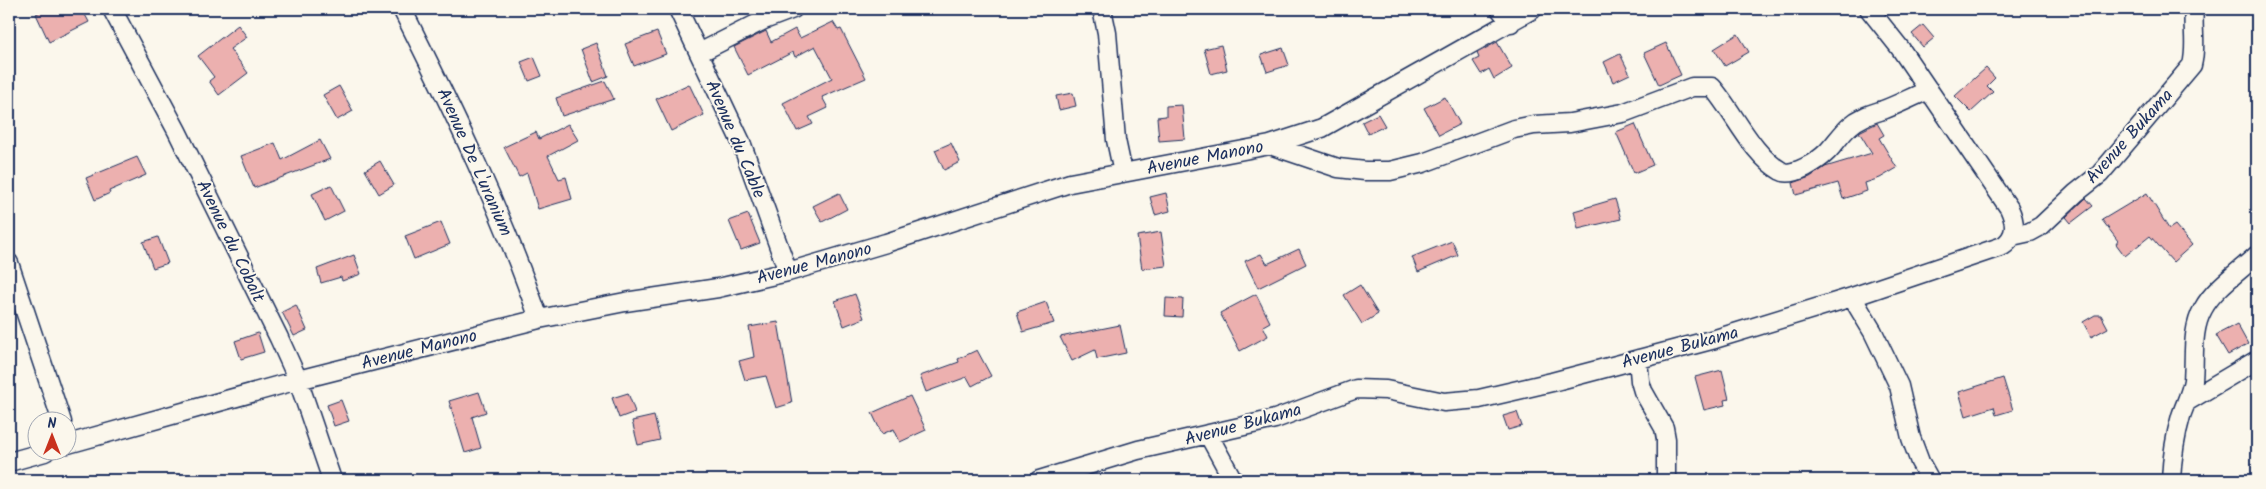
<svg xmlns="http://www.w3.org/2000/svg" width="2266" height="489" font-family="Kalam,sans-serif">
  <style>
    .building { fill: #ecb0af; stroke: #1b2f5e }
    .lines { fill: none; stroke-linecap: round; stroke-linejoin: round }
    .street-casing { stroke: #1b2f5e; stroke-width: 21 }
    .street { stroke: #fbf7ec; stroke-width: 18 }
    .labels { text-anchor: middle; stroke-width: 4; stroke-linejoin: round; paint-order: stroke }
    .street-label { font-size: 18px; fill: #1b2f5e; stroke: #fbf7ec }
  </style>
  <rect width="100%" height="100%" fill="#fbf7ec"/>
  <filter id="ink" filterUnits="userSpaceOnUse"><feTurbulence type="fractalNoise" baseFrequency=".02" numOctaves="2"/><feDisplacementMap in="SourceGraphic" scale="10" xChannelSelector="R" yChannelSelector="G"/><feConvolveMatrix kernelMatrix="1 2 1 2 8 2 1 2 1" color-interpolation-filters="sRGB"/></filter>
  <g filter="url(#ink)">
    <!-- building -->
    <path class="building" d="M46,9H82L89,22L49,42L36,14Z
      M833,22L838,30L841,29L866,78L822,97L828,108L809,117L813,124L797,131L783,103L832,78L815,46L795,57L793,52L748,75L734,47L766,31L771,42L795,29L800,38Z
      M238,25L247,37L230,49L248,73L219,95L209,81L214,77L198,56Z
      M1923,25L1934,38L1923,47L1912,34Z
      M657,32L666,54L634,66L625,44Z
      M1738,34L1749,52L1725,66L1714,49Z
      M1497,42L1512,68L1494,79L1489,69L1481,74L1473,61L1479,58L1477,53Z
      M596,43L608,76L593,82L581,49Z
      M1666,43L1681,75L1659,85L1644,53Z
      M1221,45L1227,70L1211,74L1204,49Z
      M1283,48L1289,65L1267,72L1261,55Z
      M1620,54L1630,74L1613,82L1604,62Z
      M534,57L542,76L529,81L521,62Z
      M1986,68L1995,78L1987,86L1993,92L1971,112L1955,96Z
      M605,81L614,99L562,116L556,98Z
      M689,84L704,115L671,131L656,99Z
      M339,86L353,111L337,120L323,95Z
      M1073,93L1076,106L1059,110L1056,96Z
      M1445,97L1460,124L1439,135L1424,108Z
      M1182,105L1185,139L1159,141L1157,117L1166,116V106Z
      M1378,114L1385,126L1368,134L1362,122Z
      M1877,123L1884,135L1879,138L1897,168L1880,178L1865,183L1867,191L1843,199L1838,183L1796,195L1793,183L1810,177L1825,167L1872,153L1859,132Z
      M568,124L578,140L548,156L559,179L566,177L572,199L538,209L527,173L519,177L504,147L536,132L539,139Z
      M1635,124L1653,165L1634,173L1616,132Z
      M320,140L330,159L254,188L241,156L275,143L282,160Z
      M951,143L960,162L944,170L935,150Z
      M137,157L146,175L109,191L110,193L95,200L86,178Z
      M380,161L394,185L379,194L365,170Z
      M331,185L344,211L325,221L312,194Z
      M839,193L847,209L822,222L813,206Z
      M1166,193L1170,211L1155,215L1150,197Z
      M2147,193L2169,229L2175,225L2192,245L2173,262L2150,236L2125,256L2116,244L2118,241L2102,220Z
      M2086,198L2093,206L2071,223L2066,217Z
      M1615,199L1621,219L1578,229L1574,211Z
      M748,214L760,243L741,250L729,221Z
      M441,222L450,244L414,259L405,236Z
      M1161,232L1166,266L1142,269L1137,236Z
      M158,237L168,263L153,268L143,242Z
      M1452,241L1458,255L1418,272L1412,257Z
      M1299,249L1306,264L1258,288L1245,261L1261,254L1267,264Z
      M354,255L361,274L342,281L341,277L321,283L317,269Z
      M1360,285L1378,314L1362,324L1344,295Z
      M855,294L864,318L844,326L835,301Z
      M1256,294L1270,322L1263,326L1268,336L1240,351L1220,313Z
      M1166,298L1183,299L1182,317L1165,316Z
      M1046,302L1054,323L1023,332L1017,312Z
      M296,305L307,330L294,336L282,312Z
      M2095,315H2101L2108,328L2091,337L2083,322Z
      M778,322L792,403L776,408L766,376L745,380L739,361L754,357L749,327Z
      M2237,324L2248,344L2228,355L2216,335Z
      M1120,325L1126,353L1097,359L1095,350L1072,361L1060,337Z
      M258,333L264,352L241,359L235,341Z
      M977,350L991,376L972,386L967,377L926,392L920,376L959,362L958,359Z
      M1722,370L1729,399L1724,400L1725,405L1704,410L1695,377Z
      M2003,378L2013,410L1996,415L1994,407L1966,416L1959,392Z
      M479,392L486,412L472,417L481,448L465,453L449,401Z
      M628,393L635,412L619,418L612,398Z
      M910,396L926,430L900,442L894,429L882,434L872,413Z
      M341,400L349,421L334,426L327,405Z
      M1517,412L1522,426L1508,430L1503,416Z
      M654,416L660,440L638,445L632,421Z"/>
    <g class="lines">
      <defs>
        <path id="street" d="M112,9L177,131L279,338L298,380L332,480
          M402,9C453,110 502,212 539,319
          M678,9L741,142L788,272
          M1102,9L1107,33L1116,140L1123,173
          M1500,9L1511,23
          M699,53L764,20L793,9
          M1270,145L1338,168L1365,171H1390L1423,163L1514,129L1534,125L1570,123L1623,113L1692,87H1712C1734,112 1752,155 1781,171C1793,178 1819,160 1827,152C1835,144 1841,134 1850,126C1860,117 1871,114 1883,110C1899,104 1914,96 1929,90
          M2012,236L2030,232L2041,226L2076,193L2100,174L2192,65C2197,46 2192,28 2194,9
          M9,263L62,422
          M1852,297L1873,332L1899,386L1911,438L1920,462L1930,480
          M1638,359L1640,381L1643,391L1664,428L1666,439V480
          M2188,401L2257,360
          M1208,434L1233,480
          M68,444L298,380L539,319L625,302L718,288L788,272L886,243L1070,183L1270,145L1322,128L1533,9
          M9,462L45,452
          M1039,480L1138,450L1275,419L1356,389L1386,390L1444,402L1479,399L1552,382L1715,339L1852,297L2003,246C2017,236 2016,223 2009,208L1900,48L1869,9
          M2171,480C2172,459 2175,437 2181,416C2185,404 2191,393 2193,380C2195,357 2191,330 2203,309C2214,288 2240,271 2257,255"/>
      </defs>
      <!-- street casing -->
      <use href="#street" class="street-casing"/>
      <!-- street -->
      <use href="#street" class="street"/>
    </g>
  </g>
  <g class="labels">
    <!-- street labels -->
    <g class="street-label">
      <text transform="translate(2129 136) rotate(-48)" y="6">Avenue Bukama</text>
      <text transform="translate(736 139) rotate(67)" y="6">Avenue du Cable</text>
      <text transform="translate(1205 157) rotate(-11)" y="6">Avenue Manono</text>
      <text transform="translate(475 162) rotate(66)" y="6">Avenue De L'uranium</text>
      <text transform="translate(231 241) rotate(64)" y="6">Avenue du Cobalt</text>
      <text transform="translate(814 263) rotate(-15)" y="6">Avenue Manono</text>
      <text transform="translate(1680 347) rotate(-15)" y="6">Avenue Bukama</text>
      <text transform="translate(419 349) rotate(-14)" y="6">Avenue Manono</text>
      <text transform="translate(1243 424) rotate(-15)" y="6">Avenue Bukama</text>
    </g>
  </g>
  <!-- margin -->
  <rect width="2266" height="489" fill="none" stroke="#fbf7ec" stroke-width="30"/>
  <rect x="15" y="15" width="2236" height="459" fill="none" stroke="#1b2f5e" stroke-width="2" filter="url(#ink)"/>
  <!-- north arrow -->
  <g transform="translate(52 436)"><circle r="24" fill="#fbf7ec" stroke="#a1a7b3"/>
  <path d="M0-4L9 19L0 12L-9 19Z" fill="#c8321e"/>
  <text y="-8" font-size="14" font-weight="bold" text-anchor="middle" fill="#1b2f5e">N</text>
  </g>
</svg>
